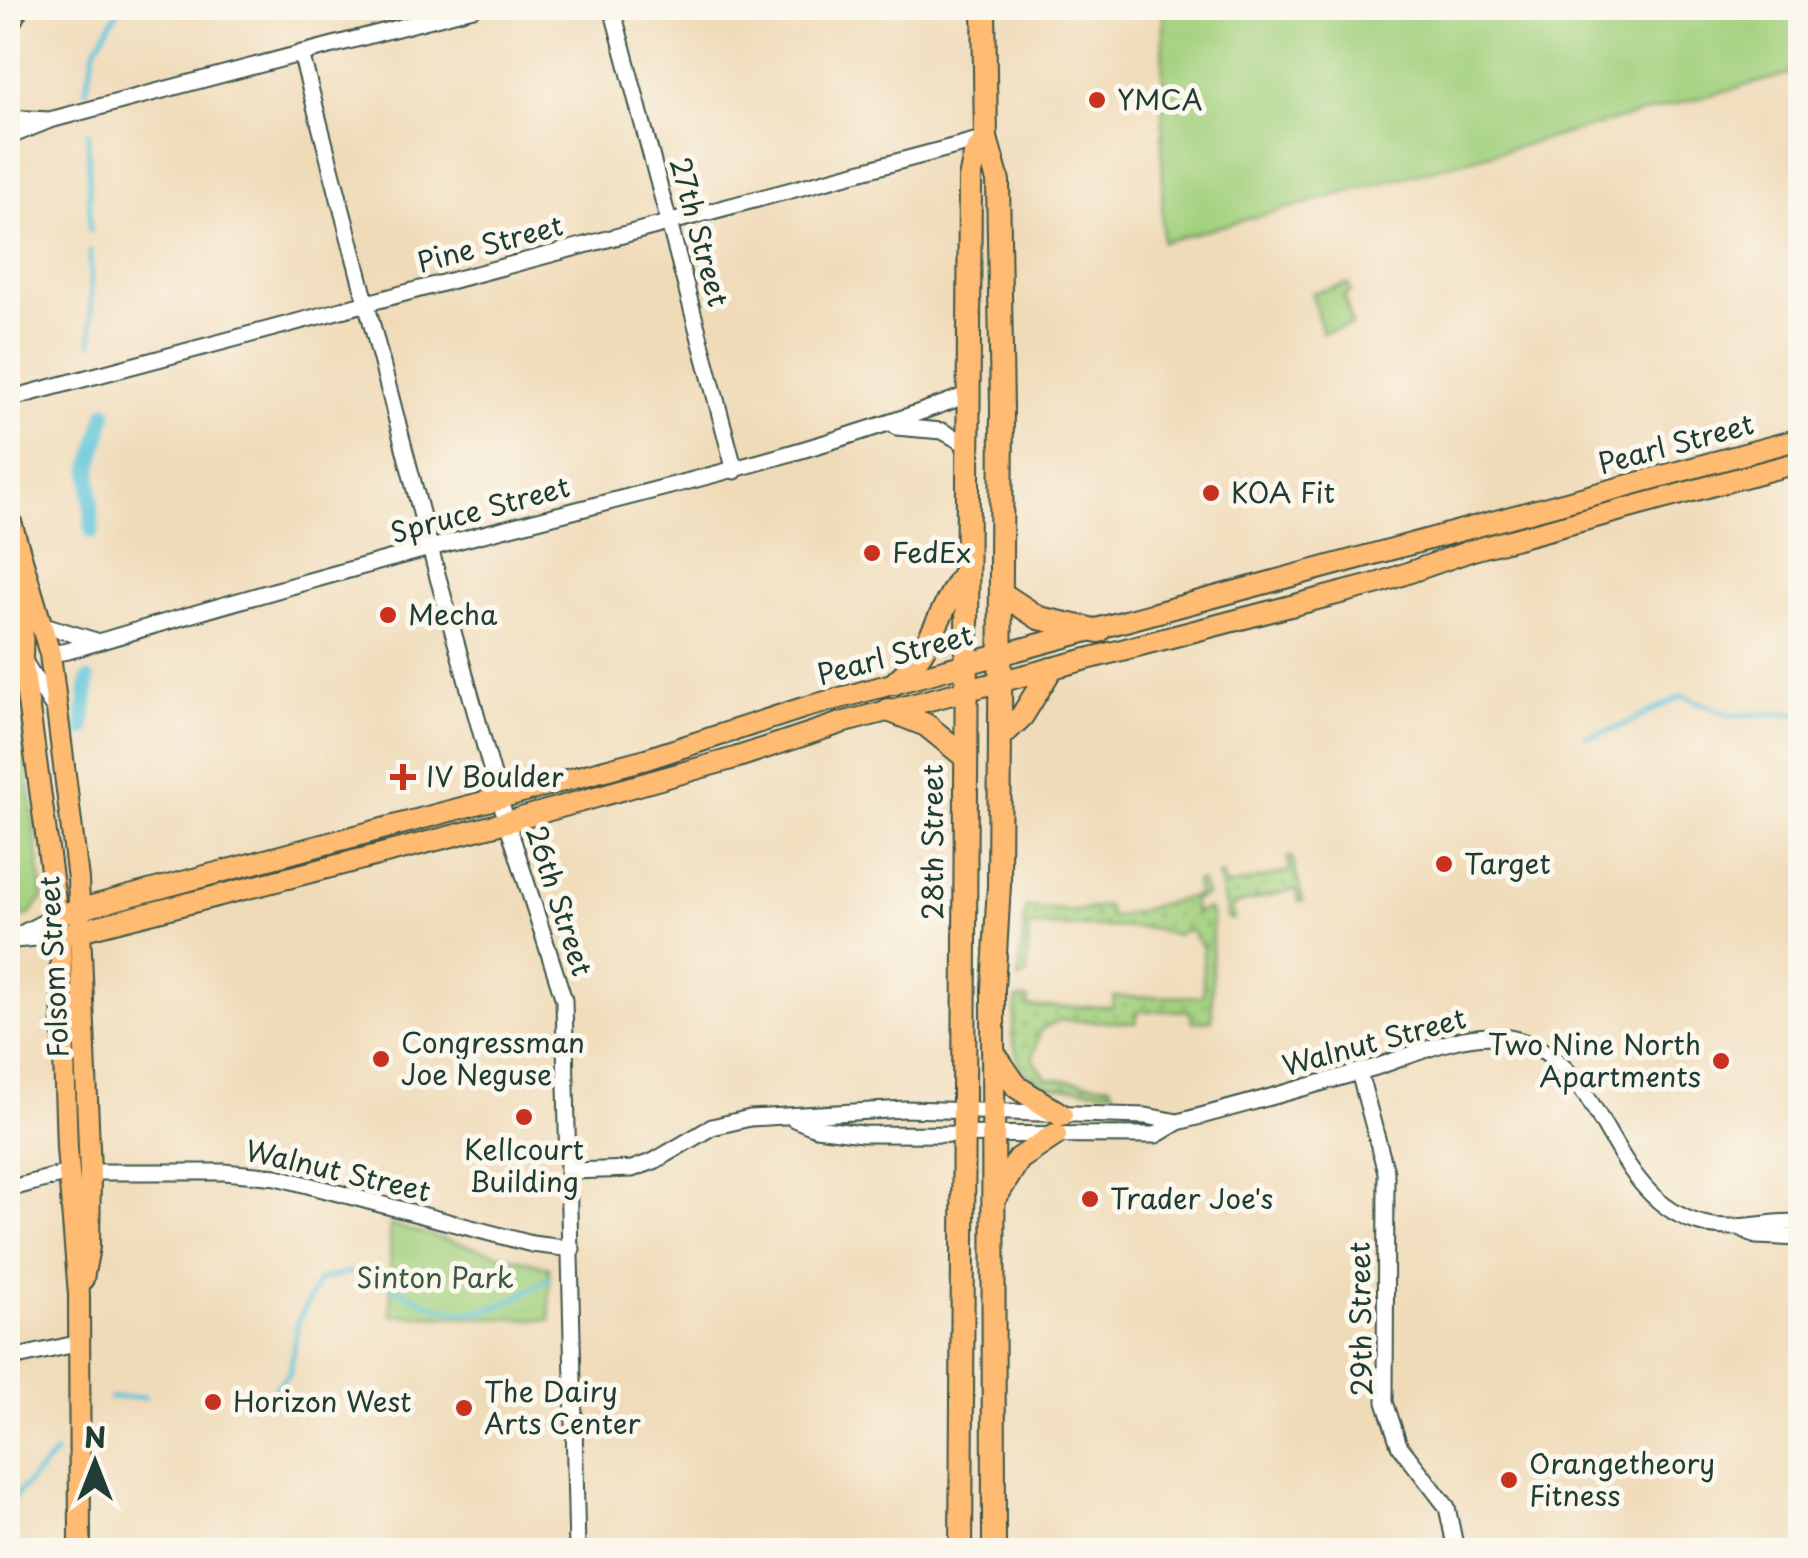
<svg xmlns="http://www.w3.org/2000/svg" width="1808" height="1558" font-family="'Playpen Sans',sans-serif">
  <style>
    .grass { fill: url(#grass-dots); stroke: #608658; stroke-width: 2.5 }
    .green { fill: #a2d07d; stroke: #608658; stroke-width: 2.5 }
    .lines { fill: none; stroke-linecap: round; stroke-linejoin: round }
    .stream { stroke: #5cc4d9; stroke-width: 5 }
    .canal { stroke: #5cc4d9; stroke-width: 15 }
    .minor-casing { stroke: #3e5548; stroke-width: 19 }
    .major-casing { stroke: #3e5548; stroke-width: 24 }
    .highway-casing { stroke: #3e5548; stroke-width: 26 }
    .minor { stroke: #fff; stroke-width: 15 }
    .major { stroke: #febb71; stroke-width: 20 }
    .highway { stroke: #febb71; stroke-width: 22 }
    .poi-dot { fill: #c8321e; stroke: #fbf7ec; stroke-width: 4 }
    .labels { text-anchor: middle; stroke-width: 10; stroke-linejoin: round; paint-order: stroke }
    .poi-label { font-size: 28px; fill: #1f3d34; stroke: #fbf7ec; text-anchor: start }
    .street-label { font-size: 28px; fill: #1f3d34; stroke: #fbf7ec }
    .park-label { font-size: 28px; fill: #395a43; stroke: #fbf7ec }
  </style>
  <defs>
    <pattern id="grass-dots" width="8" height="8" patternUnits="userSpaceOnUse" patternTransform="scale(2.5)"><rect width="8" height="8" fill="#a2d07d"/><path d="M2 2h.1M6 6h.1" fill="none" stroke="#83aa67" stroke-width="1.8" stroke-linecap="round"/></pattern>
  </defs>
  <rect width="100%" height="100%" fill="#fbf7ec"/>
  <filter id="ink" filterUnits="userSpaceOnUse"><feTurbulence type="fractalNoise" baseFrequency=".01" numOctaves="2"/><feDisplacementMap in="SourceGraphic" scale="20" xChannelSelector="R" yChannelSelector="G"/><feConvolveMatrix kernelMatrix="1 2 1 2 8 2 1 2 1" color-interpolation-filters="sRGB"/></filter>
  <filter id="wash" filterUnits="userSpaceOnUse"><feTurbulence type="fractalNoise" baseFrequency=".0048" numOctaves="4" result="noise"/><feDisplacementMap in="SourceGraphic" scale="40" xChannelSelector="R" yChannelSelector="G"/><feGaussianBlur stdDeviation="2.25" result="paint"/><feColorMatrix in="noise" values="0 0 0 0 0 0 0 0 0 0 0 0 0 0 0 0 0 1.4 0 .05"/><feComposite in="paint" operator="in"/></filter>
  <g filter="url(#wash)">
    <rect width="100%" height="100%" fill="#f0dbb9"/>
    <!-- grass -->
    <path class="grass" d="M1292,857L1303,901L1299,902L1295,889L1231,906L1234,919L1228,920L1218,875H1222L1226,887L1290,871L1287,858Z
      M1201,881L1206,896L1192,900L1195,912L1209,909L1212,918V1020L1192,1022L1189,1011H1137L1136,1023L1060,1020L1040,1030L1033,1058L1046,1078L1110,1085L1114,1091L1048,1086L1021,1069L1012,1036L1017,999H1028L1029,1007H1113L1114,997L1203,996V948L1189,929L1176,935L1151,928L1029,926L1027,975L1018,980L1026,907L1077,911L1107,906L1111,918L1198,895L1195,882Z"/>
    <!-- green -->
    <path class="green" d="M1163,8H1800V71L1162,242Z
      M1348,284L1351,292L1344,296L1352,325L1322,333L1312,293Z
      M8,691L17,698L20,711L43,898L29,915L8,921Z
      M390,1225L549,1267L550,1320L391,1315Z"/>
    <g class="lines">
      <!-- stream -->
      <path class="stream" d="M86,90L95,49L120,8
        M88,132L90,231
        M90,251L92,343
        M1586,737L1617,728L1683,696L1731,715L1800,713
        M375,1276C450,1319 475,1328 549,1278
        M276,1387L290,1373L298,1321L320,1279L352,1272
        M250,1397L261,1393
        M110,1398L145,1397
        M8,1504L55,1454"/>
      <!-- canal -->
      <path class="canal" d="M92,531L90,470L106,412
        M83,729L88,680
        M8,913L16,910"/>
    </g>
  </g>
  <g filter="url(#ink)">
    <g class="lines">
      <defs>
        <path id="minor" d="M612,8L735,471
          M301,53L437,574L499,797L564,1000L577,1550
          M8,118L50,120
          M8,137L50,120L473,8
          M8,399L986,138
          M896,427L942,431L966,444
          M44,625L96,641
          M46,649L50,654L68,651C211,608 355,567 499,530C657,489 814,453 967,395
          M8,660L22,658L54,709
          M9,940L58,915
          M14,940L60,936
          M1359,1072L1386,1172L1385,1402L1399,1445L1447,1507L1456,1550
          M794,1119L816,1128L862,1134L1156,1135L1178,1122C1244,1105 1310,1086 1376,1067C1413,1055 1461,1032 1501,1037C1609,1048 1600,1198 1703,1224C1736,1232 1767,1221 1800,1222
          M572,1171L632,1169L654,1161L712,1127L750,1118L905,1109L1146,1116L1178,1122
          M90,1172H224L277,1177L532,1244L572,1249
          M8,1189L68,1173
          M1741,1228L1756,1236L1800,1238
          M8,1359L80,1343"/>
        <path id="major" d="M8,26L18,8
          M8,512L50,654L78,879L90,1172L89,1247L83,1279
          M24,580L22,658L60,936L67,1148L79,1295L80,1550
          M58,915L646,759L803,708L1800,439
          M60,936L507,822L735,758L841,723L1379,583L1473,550L1800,462"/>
        <path id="highway" d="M984,8L986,138L998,181L1002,407L999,885L993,989L994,1550
          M1001,593L1039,618L1099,631
          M895,683C934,648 937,612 964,573
          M888,710L926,725L963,755
          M1000,737L1022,716L1051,669
          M995,1055L1017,1087L1061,1115
          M997,1195L1019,1159L1055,1135
          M961,1550L970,179L975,155L986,138"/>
      </defs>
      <!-- minor casing -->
      <use href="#minor" class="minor-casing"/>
      <!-- major casing -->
      <use href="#major" class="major-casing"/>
      <!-- highway casing -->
      <use href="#highway" class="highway-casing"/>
      <!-- minor -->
      <use href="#minor" class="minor"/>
      <!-- major -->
      <use href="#major" class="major"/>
      <!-- highway -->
      <use href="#highway" class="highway"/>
    </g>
  </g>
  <!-- markers -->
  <g class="poi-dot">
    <circle cx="1097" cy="100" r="10"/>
    <circle cx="1211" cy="493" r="10"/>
    <circle cx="872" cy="553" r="10"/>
    <circle cx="388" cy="615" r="10"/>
    <path d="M398 762h10v10h10v10h-10v10h-10v-10h-10v-10h10z"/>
    <circle cx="1444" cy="864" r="10"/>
    <circle cx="381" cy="1059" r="10"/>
    <circle cx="1721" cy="1061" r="10"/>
    <circle cx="524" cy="1117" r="10"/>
    <circle cx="1090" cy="1199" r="10"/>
    <circle cx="213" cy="1402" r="10"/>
    <circle cx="464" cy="1408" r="10"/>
    <circle cx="1509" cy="1480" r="10"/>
  </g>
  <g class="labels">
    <!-- poi labels -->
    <g class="poi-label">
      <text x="1117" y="110">YMCA</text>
      <text x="1231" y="503">KOA Fit</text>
      <text x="892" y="563">FedEx</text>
      <text x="408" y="625">Mecha</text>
      <text x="426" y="787">IV Boulder</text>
      <text x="1464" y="874">Target</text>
      <text x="401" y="1053">Congressman<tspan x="401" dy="32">Joe Neguse</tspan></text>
      <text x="1701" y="1055" text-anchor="end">Two Nine North<tspan x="1701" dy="32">Apartments</tspan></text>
      <text x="524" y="1160" text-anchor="middle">Kellcourt<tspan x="524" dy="32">Building</tspan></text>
      <text x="1110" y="1209">Trader Joe's</text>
      <text x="484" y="1402">The Dairy<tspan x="484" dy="32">Arts Center</tspan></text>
      <text x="233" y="1412">Horizon West</text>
      <text x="1529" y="1474">Orangetheory<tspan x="1529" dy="32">Fitness</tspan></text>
    </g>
    <!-- street labels -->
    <g class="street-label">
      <text transform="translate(699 232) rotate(75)" y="10">27th Street</text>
      <text transform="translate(490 244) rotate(-15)" y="10">Pine Street</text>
      <text transform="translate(1676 444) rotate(-15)" y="10">Pearl Street</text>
      <text transform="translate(480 510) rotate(-15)" y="10">Spruce Street</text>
      <text transform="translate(895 655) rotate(-15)" y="10">Pearl Street</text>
      <text transform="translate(933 842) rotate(-90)" y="10">28th Street</text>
      <text transform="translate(559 901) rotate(72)" y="10">26th Street</text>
      <text transform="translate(54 967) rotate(-93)" y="10">Folsom Street</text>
      <text transform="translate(1374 1042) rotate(-15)" y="10">Walnut Street</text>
      <text transform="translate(338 1171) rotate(13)" y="10">Walnut Street</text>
      <text transform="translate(1361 1319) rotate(-91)" y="10">29th Street</text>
    </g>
    <!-- park labels -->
    <g class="park-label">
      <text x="435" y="1288">Sinton Park</text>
    </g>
  </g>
  <!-- margin -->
  <rect width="1808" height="1558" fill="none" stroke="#fbf7ec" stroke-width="40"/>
  <!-- north arrow -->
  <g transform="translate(95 1463)" stroke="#fbf7ec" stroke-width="8" paint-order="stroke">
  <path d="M0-8L18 38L0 25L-18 38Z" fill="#1f3d34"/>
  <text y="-15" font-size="28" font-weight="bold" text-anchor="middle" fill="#1f3d34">N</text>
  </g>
</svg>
